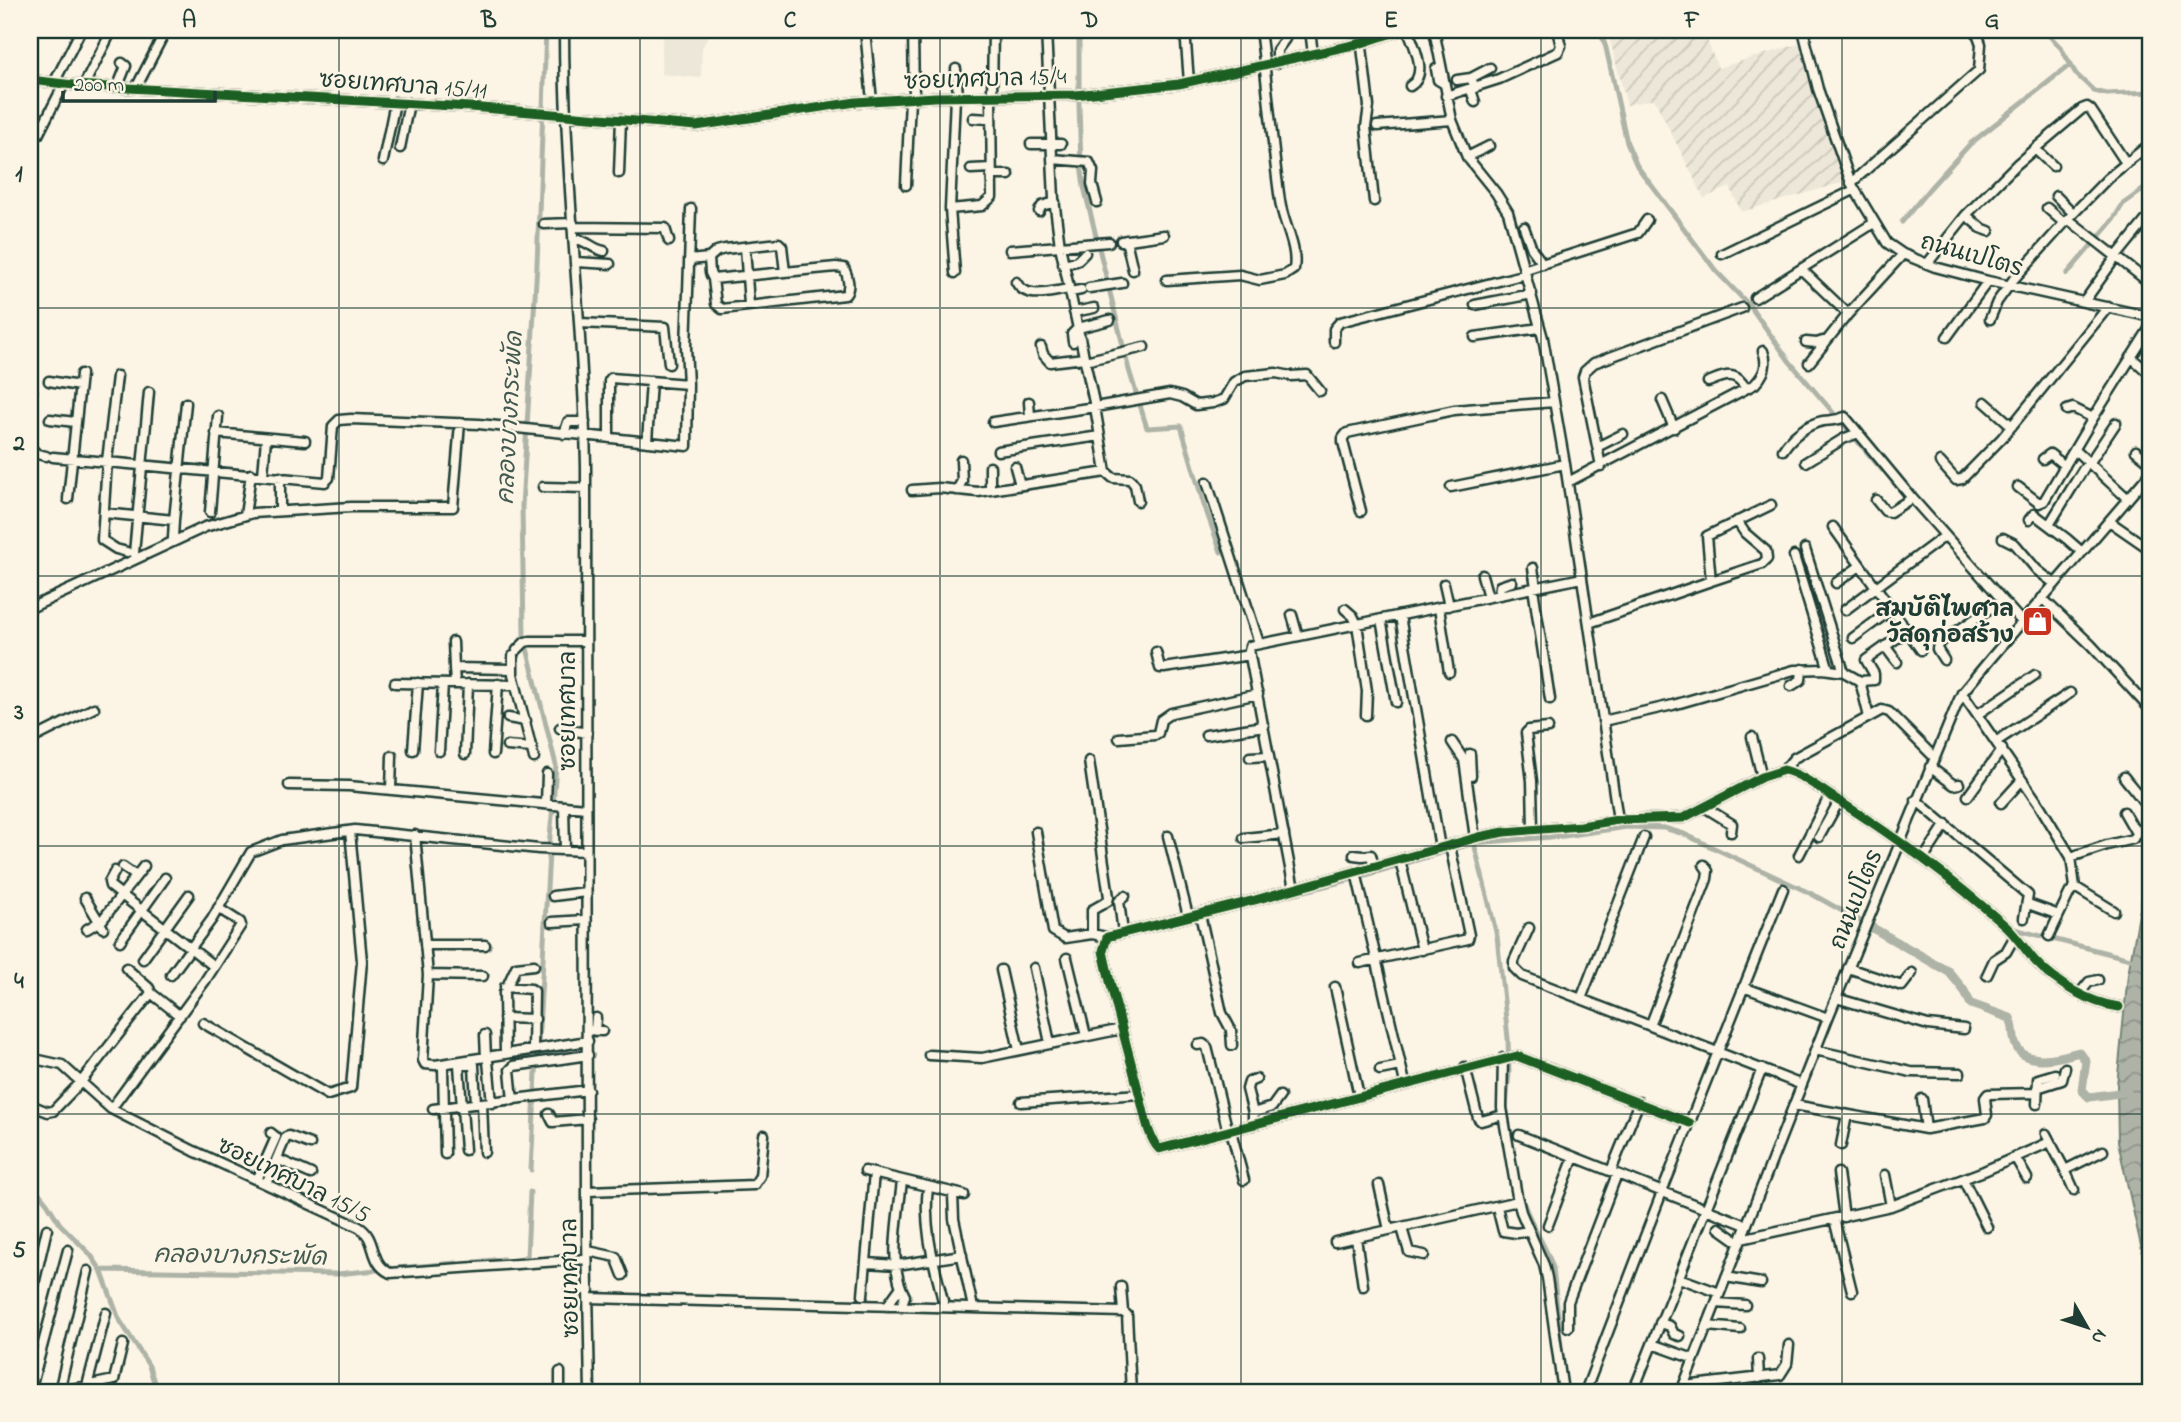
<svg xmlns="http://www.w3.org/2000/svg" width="2181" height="1422" font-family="'Indie Flower','Playpen Sans Thai',sans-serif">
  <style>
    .built { fill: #ece7d8 }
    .industrial { fill: url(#industrial-furrows) }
    .water { fill: url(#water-waves); stroke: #758479; stroke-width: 2 }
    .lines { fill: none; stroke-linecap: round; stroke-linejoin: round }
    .canal { stroke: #aeb3a7; stroke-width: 5 }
    .river { stroke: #aeb3a7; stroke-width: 9 }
    .minor-casing { stroke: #1f3d34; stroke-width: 13 }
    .minor { stroke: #fcf5e5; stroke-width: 8 }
    .cycleway-casing { stroke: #fcf5e5; stroke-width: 13 }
    .cycleway { stroke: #1b5e20; stroke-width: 9 }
    .grid { fill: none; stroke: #1f3d34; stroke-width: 2; stroke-opacity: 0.55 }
    .labels { text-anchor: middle; stroke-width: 5; stroke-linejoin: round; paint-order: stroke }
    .street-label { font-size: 23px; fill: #1f3d34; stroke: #fcf5e5 }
    .poi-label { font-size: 23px; font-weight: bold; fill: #1f3d34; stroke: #fcf5e5; text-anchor: end }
    .water-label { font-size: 24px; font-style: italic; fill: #435a51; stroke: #fcf5e5 }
    .neatline { fill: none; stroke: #1f3d34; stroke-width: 2.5 }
    .grid-label { font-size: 23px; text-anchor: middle; font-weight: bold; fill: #1f3d34 }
  </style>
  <defs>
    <pattern id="industrial-furrows" width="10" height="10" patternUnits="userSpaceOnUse" patternTransform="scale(1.75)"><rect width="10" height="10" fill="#ece7d8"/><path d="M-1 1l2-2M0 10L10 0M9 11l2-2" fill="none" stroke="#cac7ba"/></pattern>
    <pattern id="water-waves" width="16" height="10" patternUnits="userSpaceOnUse" patternTransform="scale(1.75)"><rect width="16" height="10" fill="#aeb3a7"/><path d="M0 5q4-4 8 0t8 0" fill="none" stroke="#8d9389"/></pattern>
  </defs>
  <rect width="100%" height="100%" fill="#fcf5e5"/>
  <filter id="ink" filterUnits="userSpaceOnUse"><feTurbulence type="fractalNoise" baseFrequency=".0143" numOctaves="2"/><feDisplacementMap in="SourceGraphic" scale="14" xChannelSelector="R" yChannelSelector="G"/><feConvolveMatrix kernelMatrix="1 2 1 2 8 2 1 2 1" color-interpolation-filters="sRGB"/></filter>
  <g filter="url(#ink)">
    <!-- built -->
    <path class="built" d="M663,30H711L702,48L701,78L661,74Z"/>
    <!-- industrial -->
    <path class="industrial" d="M1617,30H1703L1718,68L1802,43L1814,87L1848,181L1741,212L1730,187L1704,198L1654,99L1627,105L1608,33Z"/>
    <!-- water -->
    <path class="water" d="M2151,874V1274L2145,1264L2118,1142L2117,1085L2128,974L2143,893Z"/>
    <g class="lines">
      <!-- canal -->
      <path class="canal" d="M546,30L537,264L522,506L524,636L556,765L553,804
        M1079,30V106L1081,164L1084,187L1129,370L1147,428L1181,426L1204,505L1221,552
        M1600,30L1606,48L1627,143L1637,166L1716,271L1750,306L1790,362L1882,470
        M2044,30L2061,48L2076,74L2094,91L2107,94L2151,92
        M1902,222L1929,189L1970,144L2071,64
        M2067,274L2113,220L2123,204L2151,184
        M1474,843L1497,936L1508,1038L1509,1073L1506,1106L1511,1137
        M549,847L553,806
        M2009,925L2014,929L2134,960
        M1157,928L1349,880L1474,843L1564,836L1627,827L1664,828L1684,834L1810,893L1871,927
        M538,1047L549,853
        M531,1170L537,1053
        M30,1182L47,1203L60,1224L90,1254L101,1270L119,1319L149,1366L157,1392
        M1521,1195C1528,1222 1545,1243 1553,1268L1562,1356
        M524,1257H527L530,1192
        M475,1262L503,1259
        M387,1269L456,1263
        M101,1270L337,1274L377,1270"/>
      <!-- river -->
      <path class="river" d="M1871,927L1949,972L1963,989L1971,1004L2010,1018C2015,1028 2012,1037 2016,1045C2025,1068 2061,1057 2079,1052L2086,1061L2082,1090L2089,1097L2127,1092"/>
      <defs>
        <path id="minor" d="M564,30C564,175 583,320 586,466L587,1235L590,1392
          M865,30L872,101
          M913,30L914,98
          M1046,30L1054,199L1060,246L1095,407L1106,472
          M1185,30L1189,82
          M1310,30L1313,54
          M1360,30L1369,106L1366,127L1374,201
          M1408,30C1414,46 1429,75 1410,86
          M1434,30L1452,120L1467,157L1496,193L1508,212L1543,338L1565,464L1618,820
          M1803,30L1818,89L1851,183L1887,243L1903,254L1935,267L1988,281L2151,317
          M1277,63V50L1285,39
          M956,69L958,96
          M1436,69L1438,80L1443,83
          M30,80L74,85L470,107L696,126L856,102L935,97L1075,95L1179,84L1362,43L1401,30
          M1457,80L1471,78
          M54,83L81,30
          M84,85L112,30
          M118,86L126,66L122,63
          M136,88L166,30
          M1475,88L1471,78L1490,68
          M1471,90L1475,102
          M992,96L993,30
          M1446,96L1499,79L1558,52L1561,46L1557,30
          M973,118L991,119
          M1377,126L1452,120
          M38,135L64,84
          M1031,144H1061
          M400,148L409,103
          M2035,149L2053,166
          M1467,157L1489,146
          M1052,159L1089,162L1093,171L1092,184L1097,202
          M383,161L395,102
          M971,169L991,168
          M619,173L621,119
          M991,175H1009
          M1851,183L1979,70L1981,44L1976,30
          M906,185L910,99
          M2056,196L2073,213
          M2047,208L2064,223
          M950,209L982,206L992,197L991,96
          M1039,211L1042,206L1055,202
          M1966,215L1981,228L1989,231
          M2068,219L2151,284
          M544,224L573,223
          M573,227L665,228L669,241
          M1524,227L1532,249L1543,264
          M575,239C587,240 592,249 604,251
          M1126,240L1133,270
          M1121,241L1164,235
          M745,247L749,305
          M1010,250L1109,242
          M1722,254L1854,190
          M709,258L710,273L713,279L836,267L844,268C848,276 851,288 845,295L722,309L716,304L713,279
          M689,260L709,258L717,251L725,249L779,243L782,246L785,272
          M576,262L610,264
          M1063,264L1077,261L1085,253
          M1927,264L1966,215L2017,164L2082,109L2087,107L2091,110L2126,163
          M1526,269L1638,233L1647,220
          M1802,270L1848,314
          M955,273L950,209L955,97
          M1167,280L1240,275L1260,280L1285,275L1294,269C1298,246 1283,224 1280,201C1272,144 1268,87 1260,30
          M1016,282C1026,301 1052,291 1069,289
          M1089,288L1122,283
          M1070,292L1081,290
          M1755,298L1874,223
          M2084,302L2116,257L2151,214
          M1475,305L1532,294
          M1074,312L1094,308
          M1990,319L1997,302L2013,280L2068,219L2108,178L2151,143
          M580,323L665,327L669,364
          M1475,337L1540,328
          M1947,337L1988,281
          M1073,342L1072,334L1078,328L1110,320
          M1334,342V329L1340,322L1526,274
          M1806,342L1817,343L1823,341
          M1041,347L1043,354L1050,362L1084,358
          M2131,357L2151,375
          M1085,361L1144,347
          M1809,363L1848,314L1903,254
          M117,376L107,461L102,540L116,549L127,552
          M49,381L79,386
          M1708,382C1722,377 1733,370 1743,384
          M1662,400L1674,428
          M1029,402L1030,416
          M1985,402L2012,426
          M30,407L32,391
          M2067,410L2073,408L2093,418
          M50,419L75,422
          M993,422L1095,407L1170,394L1182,397L1196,405L1213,403L1224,399L1234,382L1245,376L1276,373L1291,376L1307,375L1320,391
          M216,433L305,441
          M564,434L568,422H585
          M609,438V381L611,378L688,384
          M647,442L651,381
          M1599,446L1623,434
          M30,447L37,454L46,456
          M1783,450C1791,437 1807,424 1823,421C1832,420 1836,421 1845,417L1912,498L2022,622
          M2075,450L2128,499
          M998,451L1100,436
          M2136,451L2151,463
          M53,457L325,482L329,478L333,426L339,420L351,419L479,424L687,446L688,384L686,347L691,209
          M2043,459L2050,454L2065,466
          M1806,462L1843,439L1858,433
          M1940,462L1956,480L1962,479L2002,438L2108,307
          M2090,462L2116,423
          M1601,466L1583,377L1585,371L1594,363L1742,308
          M1015,467L1020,485
          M263,475L266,438
          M280,477V510
          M1207,482L1259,643
          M1568,482L1755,384C1765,374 1768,364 1763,351
          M543,487L586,488
          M1451,487L1565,464
          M2018,487L2039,503L2044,501L2093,418L2151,326
          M912,490L939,488L978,492L1106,472L1113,478L1130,479L1135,485L1138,501
          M957,490L962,481L961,460
          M990,490V467
          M68,499L81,374
          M1876,500L1885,511L1890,512L1912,498
          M1361,511L1343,442V438L1347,433L1454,410L1554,402
          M210,512L218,416
          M104,513L174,520L173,538
          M245,515L251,474
          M174,520L186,403
          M2029,520L2034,514L2067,539
          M2109,521L2151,550
          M2049,525L2084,468
          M1833,527L1921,650
          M2003,538L2015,544L2037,570L2055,584
          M2076,547L2067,539L2082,552
          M1805,549L1844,672
          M134,553L149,392
          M1794,556L1829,670
          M1533,568L1536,587
          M1482,575L1488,597
          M1711,581L1762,564L1767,559L1766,551L1745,533L1737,521
          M1836,583L1860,566
          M1444,584L1449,606
          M1533,588L1550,699
          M1499,595L1500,586L1512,582
          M2042,598L2091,645L2151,710
          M30,608L205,527L253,513L351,507H453L460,423
          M1439,608L1449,672
          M1345,609L1353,616L1357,624L1367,691L1366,715
          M1845,610L1945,536
          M1292,615L1298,636
          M1400,616L1440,848
          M1381,619L1396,702
          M1589,623L1711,581L1707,536L1771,505
          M1853,638L1891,610
          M453,642L454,668
          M1885,646L1897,662
          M517,650L525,642L530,641H586
          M1156,652L1160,668H1164L1250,655
          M513,656V674L534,758
          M1944,660L1937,649L1938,644L2001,601
          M1860,681L1874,680V674L1866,660L1907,631
          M395,683L516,685
          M455,684L454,668L512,669
          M1791,686L1801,680L1802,669
          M1962,693L2040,806L2071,857L2075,887L2114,911
          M1978,714L2035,675
          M508,718L526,721
          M1603,721L1673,705L1794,670L1823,669L1844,672L1860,681L1869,717
          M560,728L587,733
          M1206,735L1264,726
          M1752,737L1762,777
          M1119,738L1155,735L1158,733L1161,720L1171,713L1258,694
          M30,740L94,708
          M1997,741L2070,693
          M1452,742L1464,760L1475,838
          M507,746L532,748
          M413,750L418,683
          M439,751L443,684
          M465,754L468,684
          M493,754L498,684
          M1470,754L1471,776
          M1250,757L1269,756
          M1089,761L1109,897L1108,901L1092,910V934
          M1930,767L1954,785L1959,784
          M1784,770L1794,758L1882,710L1889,712L1934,757
          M2124,777C2131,787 2155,810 2149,821C2147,826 2140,830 2136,833
          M289,785L349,786L586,808
          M391,790L392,756
          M1968,796L2002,749
          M1916,800L2028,895L2024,918
          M2001,803L2022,780
          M546,804L547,774
          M564,806L565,850
          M1706,808L1732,824L1731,832
          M1533,830L1532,781L1526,733L1529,730L1548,728
          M1036,832L1053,931L1065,938L1092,934L1107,937
          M415,835L428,975L423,1060L425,1064L435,1065L588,1041
          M1168,836L1188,916
          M1819,837L1839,801
          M1244,838L1284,834
          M1354,855L1362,856L1371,855L1374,867
          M1799,855L1830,795
          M2071,857L2107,845L2133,839L2136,833L2124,812
          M1924,858L1946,824
          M1400,860L1422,950
          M123,867L136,876
          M115,871L109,882L110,886L211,964
          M1356,872L1405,1083
          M1294,889L1249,651L1250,646L1582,578
          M553,896L586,892
          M85,898L103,928
          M2028,904L2059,915
          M1200,914L1222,1013L1231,1030L1232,1045
          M552,922L586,920
          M100,923L144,866
          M1529,928L1514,961V968L1522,976L1802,1085
          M87,929L99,922
          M1123,933L1119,901L1125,896
          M2049,936L2070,892L2075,887
          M120,941L165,878
          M425,945H485
          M1067,958L1086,1036
          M143,959L189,895
          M1360,963L1468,939L1469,935L1450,846
          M1034,968L1050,1043
          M1848,968L1902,986L1912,973
          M1001,970L1019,1050
          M171,975L212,919L251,852L282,840L355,830L539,849L586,851
          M428,975L483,976
          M1987,975L1994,960L2006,952L2015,936
          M505,987L531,989L534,991L533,1049
          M1335,987L1359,1096
          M1743,987L1828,1018
          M151,993L180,1016
          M2080,993L2089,982L2098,980
          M1836,998L1928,1025L1964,1029
          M1581,999L1644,837
          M504,1018L535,1019
          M203,1023L328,1095L351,1088L362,961L350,831
          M1650,1026L1707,879L1708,871L1704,865
          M588,1030L602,1031
          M595,1031L596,1018
          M485,1035L486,1058
          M1198,1045L1203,1044L1207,1047L1228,1132
          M1815,1050L1911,1072L1960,1073
          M505,1054L504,993L516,967L534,965
          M929,1055L982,1058L1122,1029
          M30,1058L62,1065L111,1109L194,1151L359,1227C378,1239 368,1262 390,1273L587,1259
          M1503,1058L1502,1108L1517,1196L1521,1212L1544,1265L1547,1278L1563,1392
          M488,1061L492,1103
          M459,1065L465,1150
          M464,1065H474L476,1104
          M1465,1067L1478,1118L1481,1121L1503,1115
          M443,1068L445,1154
          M1380,1070L1400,1066
          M2037,1088L2062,1080L2065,1068
          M1922,1099L1926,1129
          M513,1100L510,1070L514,1066L588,1055
          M1021,1102L1140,1094
          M482,1103L484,1152
          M2037,1104L2038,1079L2055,1074
          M1794,1105L1926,1129L1985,1118L1987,1115L1985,1098L1988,1094L2036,1093
          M111,1109L205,981L241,925L240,922L218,908
          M433,1109L588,1090
          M30,1110L33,1106L48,1112L53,1111L81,1082L151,993L149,988L126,968
          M1253,1113L1247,1089L1249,1082L1256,1079
          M549,1114L553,1122L588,1119
          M1690,1123L1517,1056L1159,1149C1147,1136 1144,1110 1139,1093C1127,1046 1113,998 1103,951L1107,937L1255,900L1479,837L1504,832L1581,826L1618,820L1683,818L1762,777L1784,770C1804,775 1822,791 1839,801C1897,838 1950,877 2001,922C2015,933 2024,949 2036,962C2057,984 2089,1003 2119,1007
          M1253,1125V1113L1272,1107L1280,1096
          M1231,1131L1244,1180
          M2046,1134L2065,1170L2103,1151
          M1519,1135L1746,1225
          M1841,1145L1847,1115
          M2015,1157L2027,1178
          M277,1159L311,1174
          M2065,1170L2074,1190
          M865,1171L964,1195
          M1611,1171L1639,1102
          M1838,1173L1844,1217
          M1885,1175L1891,1206
          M1963,1179L1987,1227
          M257,1180L276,1137L271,1133
          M266,1184L286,1137L289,1136L310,1144
          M1379,1185L1389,1230
          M928,1188C923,1226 934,1264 943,1301
          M588,1191L754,1185L760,1176L764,1135
          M953,1194L954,1219L972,1303
          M1497,1207L1503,1231L1516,1233L1529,1231
          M1834,1219L1852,1291
          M1548,1225L1574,1157
          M1402,1228L1409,1252L1424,1255
          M1719,1228L1740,1243
          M1356,1238L1363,1286
          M1741,1239L1891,1206L1984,1171L2050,1142
          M1335,1242L1518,1201
          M588,1251L616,1257L623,1275
          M867,1263L897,1265L962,1255
          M1726,1277L1761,1283
          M1679,1278L1720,1293
          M1121,1287L1123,1312L1127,1315L1131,1392
          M570,1290H589
          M863,1295L874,1173
          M589,1298L1123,1312
          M30,1301L47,1229
          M1716,1303L1745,1305
          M887,1306L900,1288
          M901,1307L905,1296C887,1264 899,1216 902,1180
          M1660,1323L1670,1326L1674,1334L1680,1336
          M1707,1326L1740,1329
          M1568,1327V1302L1617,1174
          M1652,1344L1694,1359
          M1758,1359L1759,1378
          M560,1372V1392
          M87,1386L106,1313
          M1684,1386L1780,1375L1787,1364L1789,1345
          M59,1391L88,1271
          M30,1392L68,1250
          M57,1392L114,1380L123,1344
          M1585,1392L1662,1192L1783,889
          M1633,1392L1762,1069
          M1681,1392L1828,1018L1957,704L1962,693L1992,657L2151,472"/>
      </defs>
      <!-- minor casing -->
      <use href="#minor" class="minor-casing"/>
      <!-- minor -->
      <use href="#minor" class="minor"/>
      <defs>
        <path id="cycleway" d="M30,80L74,85L470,107L696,126L856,102L935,97L1075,95L1179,84L1362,43L1401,30
          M1690,1123L1517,1056L1159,1149C1147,1136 1144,1110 1139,1093C1127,1046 1113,998 1103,951L1107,937L1255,900L1479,837L1504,832L1581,826L1618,820L1683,818L1762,777L1784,770C1804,775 1822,791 1839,801C1897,838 1950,877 2001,922C2015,933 2024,949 2036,962C2057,984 2089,1003 2119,1007"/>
      </defs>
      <!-- cycleway casing -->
      <use href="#cycleway" class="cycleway-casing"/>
      <!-- cycleway -->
      <use href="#cycleway" class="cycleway"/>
    </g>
  </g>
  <!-- grid -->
  <path class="grid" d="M339,30V1392M640,30V1392M940,30V1392M1241,30V1392M1541,30V1392M1842,30V1392M30,308H2151M30,576H2151M30,846H2151M30,1114H2151"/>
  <!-- icons -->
  <defs>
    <symbol id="shop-square" viewBox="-11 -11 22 22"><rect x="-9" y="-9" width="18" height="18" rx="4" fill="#c8321e" stroke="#fcf5e5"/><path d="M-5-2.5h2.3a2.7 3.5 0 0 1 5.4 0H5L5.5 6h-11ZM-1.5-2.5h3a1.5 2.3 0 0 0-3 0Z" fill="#fff"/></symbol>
  </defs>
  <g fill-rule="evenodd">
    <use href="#shop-square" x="2020" y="604" width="35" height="35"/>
  </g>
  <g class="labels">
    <!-- street labels -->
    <g class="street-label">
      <text transform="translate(985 78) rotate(-2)" y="8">ซอยเทศบาล 15/4</text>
      <text transform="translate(403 84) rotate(4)" y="8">ซอยเทศบาล 15/11</text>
      <text transform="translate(1972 254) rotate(16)" y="8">ถนนเปโตร</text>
      <text transform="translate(567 711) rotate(-90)" y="8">ซอยเทศบาล</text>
      <text transform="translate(1855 899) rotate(-68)" y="8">ถนนเปโตร</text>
      <text transform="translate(294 1179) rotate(26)" y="8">ซอยเทศบาล 15/5</text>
      <text transform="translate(569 1278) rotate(-91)" y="8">ซอยเทศบาล</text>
    </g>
    <!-- poi labels -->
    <g class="poi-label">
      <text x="2014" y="616">สมบัติไพศาล<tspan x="2014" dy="26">วัสดุก่อสร้าง</tspan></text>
    </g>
    <!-- water labels -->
    <g class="water-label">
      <text transform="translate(509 418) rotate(-87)" y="8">คลองบางกระพัด</text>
      <text transform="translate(240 1255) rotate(1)" y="8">คลองบางกระพัด</text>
    </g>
  </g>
  <!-- margin -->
  <rect width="2181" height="1422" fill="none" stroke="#fcf5e5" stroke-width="77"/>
  <!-- north arrow -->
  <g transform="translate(2087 1327) rotate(129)" stroke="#fcf5e5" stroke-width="5" paint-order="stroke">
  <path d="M0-5L12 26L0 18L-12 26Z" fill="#1f3d34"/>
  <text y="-10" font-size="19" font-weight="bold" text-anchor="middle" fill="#1f3d34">N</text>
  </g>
  <!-- scale -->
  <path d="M63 91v10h152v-10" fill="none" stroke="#1f3d34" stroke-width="3.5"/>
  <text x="74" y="91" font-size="21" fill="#1f3d34" stroke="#fcf5e5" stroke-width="5" paint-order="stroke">200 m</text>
  <rect x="38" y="38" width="2104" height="1346" class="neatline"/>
  <g class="grid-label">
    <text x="189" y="27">A</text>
    <text x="489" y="27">B</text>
    <text x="790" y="27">C</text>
    <text x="1090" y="27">D</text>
    <text x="1391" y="27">E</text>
    <text x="1692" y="27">F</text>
    <text x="1992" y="27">G</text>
    <text x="19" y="181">1</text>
    <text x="19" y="450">2</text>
    <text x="19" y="719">3</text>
    <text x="19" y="988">4</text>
    <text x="19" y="1257">5</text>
  </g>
</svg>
